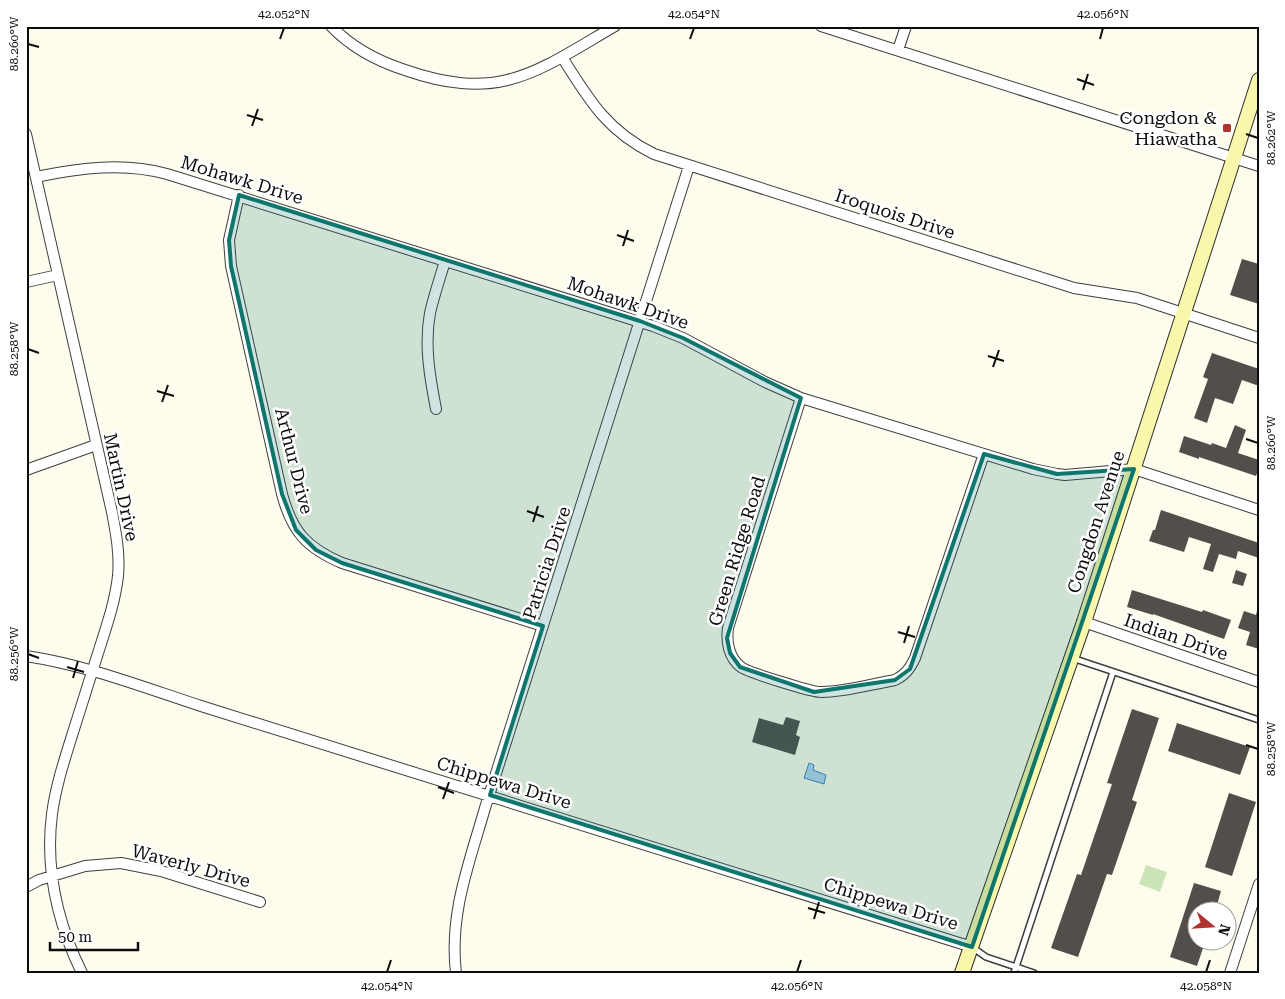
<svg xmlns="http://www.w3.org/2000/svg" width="1285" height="999" font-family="'Roboto Serif',serif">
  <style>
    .green { fill: #cce5b8 }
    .water { fill: #b4d5f1; stroke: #4084c3 }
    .building { fill: #534e49 }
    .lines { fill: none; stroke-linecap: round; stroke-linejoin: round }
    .lane-casing { stroke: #3f3f3f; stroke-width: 8 }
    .street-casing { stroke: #3f3f3f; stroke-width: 12 }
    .secondary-casing { stroke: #2e2e2e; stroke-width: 16 }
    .lane { stroke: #fff; stroke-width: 5 }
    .street { stroke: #fff; stroke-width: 10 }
    .secondary { stroke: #f9f7ab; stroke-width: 14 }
    .marked { fill: #0f766e; fill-opacity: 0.2; stroke: #0f766e; stroke-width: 4; stroke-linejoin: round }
    .ticks { fill: none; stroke: #0c0c0c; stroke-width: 2 }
    .poi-dot { fill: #b1332e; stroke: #fff; stroke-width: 2 }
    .labels { text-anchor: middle; stroke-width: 5; stroke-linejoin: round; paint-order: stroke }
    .poi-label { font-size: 18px; fill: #0c0c0c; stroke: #fff; text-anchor: end }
    .street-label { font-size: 18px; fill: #0c0c0c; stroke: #fff }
    .neatline { fill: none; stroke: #0c0c0c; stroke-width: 2 }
    .ticks-label { font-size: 12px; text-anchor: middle; fill: #0c0c0c }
  </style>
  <rect width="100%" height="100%" fill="#fefcec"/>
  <!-- green -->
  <path class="green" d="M1146,865L1167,872L1160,892L1139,884Z"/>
  <!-- water -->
  <path class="water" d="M809,763L814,765L813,770L826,775L824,784L804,778Z"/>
  <!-- building -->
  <path class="building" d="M1242,259L1259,264V304L1230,295Z
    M1212,353L1259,369V386L1242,380L1233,404L1215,398L1207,423L1194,418L1208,379L1203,377Z
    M1235,425L1246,430L1238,453L1259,460V468L1256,476L1199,457V459L1179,452L1184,436L1211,445L1212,443L1226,448Z
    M1161,510L1259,543V558L1238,551L1236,559L1219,554L1213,572L1203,569L1211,544L1189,537L1184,552L1149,541L1153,530H1155Z
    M1236,570L1247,574L1243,586L1232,583Z
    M1132,590L1202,612L1203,610L1231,620L1224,639L1153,614V615L1127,607Z
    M1244,611L1256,615L1257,611L1259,612V649L1246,645L1250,632L1238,628Z
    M1132,709L1159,718L1132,800L1137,802L1112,875L1107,874L1078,957L1051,948L1077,874L1081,875L1112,784L1107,783Z
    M786,717L800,721L796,735L800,737L795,755L752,742L759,718L783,725Z
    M1177,723L1250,747L1240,775L1168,751Z
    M1229,793L1256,802L1232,876L1205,867Z
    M1194,883L1221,891L1215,912H1198V942H1205L1197,966L1170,957Z"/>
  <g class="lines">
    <defs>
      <path id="lane" d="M1072,658L1259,720
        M972,947L986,957L1034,973
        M1014,973L1113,672"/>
      <path id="street" d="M331,26C352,48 377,61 405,70C500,103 536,72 615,26
        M821,26L1259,166
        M898,50L906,26
        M562,57C589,100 607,131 654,154L1074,288L1137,298L1259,338
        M26,134L112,512C116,533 120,554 118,576C115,602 107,625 99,650C91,675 83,701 75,726C66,755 56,784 52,814C45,869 58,924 82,973
        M36,177C80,168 123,162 167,174L653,326L683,338L765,382L801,398L1033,469L1057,474L1065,475L1134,469L1259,510
        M239,195L229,240L231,266L282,494C292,532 307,548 342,563L543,626
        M26,282L58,275
        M801,398L728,628C726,642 729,658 741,667C747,672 814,693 822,692C845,692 872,684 895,680C905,675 910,669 915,658L984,454
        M436,409C430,378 424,345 430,313C434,295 440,278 445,261
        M26,470L96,445
        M1084,622L1259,682
        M26,656C86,665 143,687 201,706L972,947
        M26,887L39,880L85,866L121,863L161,871L260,902
        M456,973C449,914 469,864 485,808L689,166
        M1230,973L1259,884"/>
      <path id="secondary" d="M962,973L1084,622L1259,80"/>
    </defs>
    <!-- lane casing -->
    <use href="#lane" class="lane-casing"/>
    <!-- street casing -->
    <use href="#street" class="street-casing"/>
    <!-- secondary casing -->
    <use href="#secondary" class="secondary-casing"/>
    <!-- lane -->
    <use href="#lane" class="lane"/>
    <!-- street -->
    <use href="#street" class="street"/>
    <!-- secondary -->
    <use href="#secondary" class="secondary"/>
  </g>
  <!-- marked area -->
  <path class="marked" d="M239,195L640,321L683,338L801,398L727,638L730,653L740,667L814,692L895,680L910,669L984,454L1057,474L1134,469L972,947L490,795L543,626L342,563L316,550L296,530L282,494L231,266L229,240Z"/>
  <!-- ticks -->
  <path class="ticks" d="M280,39L284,28M690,39L694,28M1100,39L1103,28M28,44L39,47M1077,79L1094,85M1083,90L1088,74M247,115L263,120M252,126L258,109M1246,134L1258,138M617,235L634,241M623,246L628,230M28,349L39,353M988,356L1004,361M993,367L999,350M157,391L174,396M162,402L168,385M1246,439L1258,443M527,511L544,517M533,522L538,506M898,632L915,637M904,643L909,626M28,654L39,658M67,667L84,672M73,678L78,661M1246,745L1258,749M438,787L454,793M443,799L449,782M808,908L825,913M814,919L819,902M387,972L391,960M797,972L801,960M1206,972L1210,960"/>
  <!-- markers -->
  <rect class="poi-dot" x="1222" y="123" width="10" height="10" rx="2.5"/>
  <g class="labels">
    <!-- poi labels -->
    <g class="poi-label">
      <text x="1217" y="124">Congdon &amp;<tspan x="1217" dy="21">Hiawatha</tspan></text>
    </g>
    <!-- street labels -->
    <g class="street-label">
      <text transform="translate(242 180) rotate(17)" y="6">Mohawk Drive</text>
      <text transform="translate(895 214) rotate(18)" y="6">Iroquois Drive</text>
      <text transform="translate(628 303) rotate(19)" y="6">Mohawk Drive</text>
      <text transform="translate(294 461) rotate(76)" y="6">Arthur Drive</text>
      <text transform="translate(121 487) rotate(78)" y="6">Martin Drive</text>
      <text transform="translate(1096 522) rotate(-72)" y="6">Congdon Avenue</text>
      <text transform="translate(737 551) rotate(-73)" y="6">Green Ridge Road</text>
      <text transform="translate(547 563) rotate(-72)" y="6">Patricia Drive</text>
      <text transform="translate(1176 637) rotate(19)" y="6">Indian Drive</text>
      <text transform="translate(504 783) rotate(17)" y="6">Chippewa Drive</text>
      <text transform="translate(191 866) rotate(15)" y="6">Waverly Drive</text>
      <text transform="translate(891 904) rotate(17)" y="6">Chippewa Drive</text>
    </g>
  </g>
  <!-- border -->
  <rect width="1285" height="999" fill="none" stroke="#ffffff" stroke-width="55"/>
  <!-- north arrow -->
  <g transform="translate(1212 926) rotate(108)"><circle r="24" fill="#ffffff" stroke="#9e9e9e"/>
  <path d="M0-4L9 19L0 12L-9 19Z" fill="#b1332e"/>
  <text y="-8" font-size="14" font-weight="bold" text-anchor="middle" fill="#0c0c0c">N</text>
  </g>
  <!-- scale -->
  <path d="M50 942v8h88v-8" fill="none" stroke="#0c0c0c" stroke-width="2.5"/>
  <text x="58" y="942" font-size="15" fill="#0c0c0c" stroke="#ffffff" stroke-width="4" paint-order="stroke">50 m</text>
  <rect x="28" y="28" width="1230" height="944" class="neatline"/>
  <g class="ticks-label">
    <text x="284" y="18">42.052°N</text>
    <text x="694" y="18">42.054°N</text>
    <text x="1103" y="18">42.056°N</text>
    <text transform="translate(14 44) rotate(-90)" y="4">88.260°W</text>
    <text transform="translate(1271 138) rotate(-90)" y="4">88.262°W</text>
    <text transform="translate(14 349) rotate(-90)" y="4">88.258°W</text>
    <text transform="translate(1271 443) rotate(-90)" y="4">88.260°W</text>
    <text transform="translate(14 654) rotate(-90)" y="4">88.256°W</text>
    <text transform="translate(1271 749) rotate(-90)" y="4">88.258°W</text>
    <text x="387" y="990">42.054°N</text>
    <text x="797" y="990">42.056°N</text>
    <text x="1206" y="990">42.058°N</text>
  </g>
</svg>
